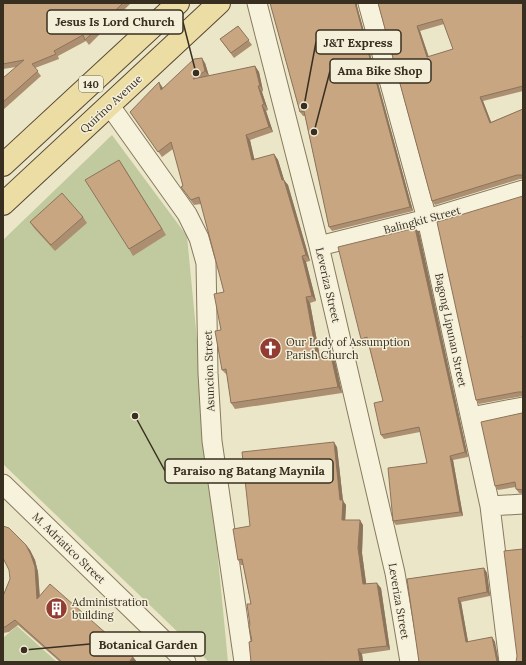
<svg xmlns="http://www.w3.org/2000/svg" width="526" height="665" font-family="Lora,serif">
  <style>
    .green { fill: #c0ca9e }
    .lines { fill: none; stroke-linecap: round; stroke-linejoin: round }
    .minor-casing { stroke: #88795f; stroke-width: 21 }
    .major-casing { stroke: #564733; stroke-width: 24 }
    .minor { stroke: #f7f2dc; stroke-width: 19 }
    .major { stroke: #ecdda5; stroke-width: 22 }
    .wall { fill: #ac8f70; fill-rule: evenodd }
    .shaded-wall { fill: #8c745b }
    .building { fill: #c8a682; stroke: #8c745b; fill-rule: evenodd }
    .labels { text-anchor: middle; stroke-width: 3; stroke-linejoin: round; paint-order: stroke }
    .shield { fill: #f4efd9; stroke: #716958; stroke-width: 1 }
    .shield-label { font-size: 10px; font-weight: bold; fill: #392f21 }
    .street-label { font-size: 11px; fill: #392f21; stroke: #f4efd9 }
    .poi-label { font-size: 11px; fill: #392f21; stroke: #f4efd9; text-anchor: start }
    .leader { fill: none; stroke: #392f21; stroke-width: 1.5 }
    .callout-dot { fill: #392f21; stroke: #f4efd9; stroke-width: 1.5 }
    .callout { fill: #f4efd9; stroke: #392f21; stroke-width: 1.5 }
    .callout-label { font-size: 12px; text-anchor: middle; font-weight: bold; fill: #392f21 }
  </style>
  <rect width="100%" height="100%" fill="#ece6c9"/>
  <!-- green -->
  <path class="green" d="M112,135L187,236L228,662H209L3,464V240Z
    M17,626L57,662H3V638Z"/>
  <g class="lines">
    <defs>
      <path id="minor" d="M257,3L319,246L395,573L410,662
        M368,3L427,219L490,506L509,662
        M110,106L187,214L199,238L206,263L208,373L212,441L244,662
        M319,246L427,219L523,190
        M471,417L523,407
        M3,484L186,662
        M490,506L523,504"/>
      <path id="major" d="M3,165L178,3
        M3,204L219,3"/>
    </defs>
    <!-- minor casing -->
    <use href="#minor" class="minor-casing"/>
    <!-- major casing -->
    <use href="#major" class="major-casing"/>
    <!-- minor -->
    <use href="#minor" class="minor"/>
    <!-- major -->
    <use href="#major" class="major"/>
  </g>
  <!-- wall -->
  <path class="wall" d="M3,3H131L89,45L86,41L58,56L59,59L35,68L41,76L3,110V78L16,67L3,69Z
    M270,3H357V6L413,211L332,231L329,227L305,116H303L300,112Z
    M378,3H523V91L483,101L491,122L523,109V179H520L435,205L432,201ZM444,24L453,49L429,57L420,31Z
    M238,26L252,45L234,58L220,39Z
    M205,63L209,76L255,66L259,72L263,91L262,92L268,110L266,111L273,132L250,140L254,160L274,154L278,160L284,180L288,185L310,261L306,262L316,301L310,303L320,357L331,356L335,361L342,393L235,409L231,403L227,375L222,370L221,330L224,292L201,204L194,205L181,187L183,186L173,149L162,157L130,112L163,88Z
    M123,166L166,235L133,256L129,249Z
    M523,196V396L479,404L476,400Z
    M83,217L87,223L55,251L34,228L30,222Z
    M419,232L468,457L453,460L463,516L396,525L393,521L427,463L420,432L384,439L381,435L383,401L368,343L364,344L361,339Z
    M522,413H523V494L519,493L516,489V487L498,490L495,486Z
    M337,447L343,501L346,505L345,520L363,525L362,553L366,584L381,588L390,650L362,654L363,662H251L252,641L250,625L251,604L243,565H241L238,560L250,526Z
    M26,545L30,550L35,560L38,572L40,596L133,657L137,662H60L18,625L9,632L3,633V596Z
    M484,568L487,573L490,596L461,602L468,642L492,637L495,642L419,662L407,579Z"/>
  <!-- shaded-wall -->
  <path class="shaded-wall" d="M355,3H357V6L413,211L410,207Z
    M417,26L420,31L430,61L427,57Z
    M202,58L205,63L209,76L205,71Z
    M255,66L259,72L263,91L260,86Z
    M159,82L163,88L161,90Z
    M258,86L262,92L268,110L264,104Z
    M480,97L483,101L493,127L490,123Z
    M262,105L266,111L273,132L269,127Z
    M246,135L250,140L256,166L252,160Z
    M274,154L278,160L286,186L282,180Z
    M119,160L123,166L166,235L162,229Z
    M284,180L288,185L310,261L306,255Z
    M415,228L419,232L468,457L465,452Z
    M302,256L306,262L316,301L312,296Z
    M306,297L310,303L321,363L317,358Z
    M331,356L335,361L342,393L338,387Z
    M334,442L337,447L343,501L346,505L345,525L342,520Z
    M450,456L453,460L463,516L460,512Z
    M360,520L363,525L362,553L367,589L363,584L358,548Z
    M26,545L30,550L35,560L38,572L40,604L37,599Z
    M484,568L487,573L490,596L487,592Z
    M377,583L381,588L390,650L387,646Z
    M458,598L461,602L469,647L466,642Z
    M492,637L495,642L499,662H497Z
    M358,649L362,654L363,662H360Z
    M133,657L137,662H129Z"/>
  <!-- building -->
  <path class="building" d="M3,3H71L72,4V3H123L85,40L83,35L54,51L56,54L32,64L38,71L3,102V78L24,60L3,64Z
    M270,3H355L410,207L329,227L304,111L300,112Z
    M378,3H523V86L480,97L490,123L523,109V175H517L432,201ZM442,19L453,49L427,57L417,26Z
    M238,26L249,40L231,53L220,39Z
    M202,58L205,71L193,79L255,66L260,86H258L264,104L262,105L269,127L246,135L252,160L274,154L282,180H284L306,255L302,256L312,296L306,297L317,358L331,356L338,387L231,403L226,369L222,370L215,331L221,330L214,294L224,292L199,197L191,200L181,187L183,186L171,142L158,152L130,112L159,82L161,90L194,59Z
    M119,160L162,229L129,249L85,180Z
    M62,193L83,217L51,245L30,222Z
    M523,196V336H522L523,340V392H518L476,400L437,222Z
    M415,228L465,452L450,456L460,512L393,521L388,468L427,463L419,427L381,435L374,403L383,401L367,337L361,339L338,247Z
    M522,413H523V490L516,489L515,482L495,486L481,422Z
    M334,442L340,500H343L342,520H360L358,548L363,584L377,583L387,646L358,649L360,662H322V661L320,662H251L249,642L252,641L249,626L250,625L247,604H251L242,559L238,560L233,529L250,526L242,452Z
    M3,526L9,528L26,545L31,555L35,567L37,599L50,584L133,657L129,662H62L15,620L5,627H3V596L10,579L9,570L3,558Z
    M523,549V662H516L517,656L504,551Z
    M484,568L487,592L458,598L466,642L492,637L497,662H419L407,579Z"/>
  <!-- icons -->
  <defs>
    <symbol id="church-disc" viewBox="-11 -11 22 22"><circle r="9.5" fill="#933c32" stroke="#f4efd9"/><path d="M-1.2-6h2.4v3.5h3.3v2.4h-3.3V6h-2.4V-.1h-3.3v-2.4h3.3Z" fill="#fff"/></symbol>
    <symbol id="building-disc" viewBox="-11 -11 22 22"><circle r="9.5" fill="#933c32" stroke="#f4efd9"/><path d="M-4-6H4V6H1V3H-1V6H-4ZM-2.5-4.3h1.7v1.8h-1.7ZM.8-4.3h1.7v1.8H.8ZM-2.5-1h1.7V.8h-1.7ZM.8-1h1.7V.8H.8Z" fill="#fff"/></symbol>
  </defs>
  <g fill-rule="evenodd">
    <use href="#church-disc" x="258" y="336" width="25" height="25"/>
    <use href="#building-disc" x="44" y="596" width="25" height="25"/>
  </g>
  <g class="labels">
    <!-- shield labels -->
    <rect class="shield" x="79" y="76" width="24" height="16" rx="3"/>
    <g class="shield-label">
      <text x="91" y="88">140</text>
    </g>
    <!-- street labels -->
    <g class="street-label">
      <text transform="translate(111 104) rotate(-43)" y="4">Quirino Avenue</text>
      <text transform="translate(422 220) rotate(-15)" y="4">Balingkit Street</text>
      <text transform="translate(328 285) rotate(77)" y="4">Leveriza Street</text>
      <text transform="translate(451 330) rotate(78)" y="4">Bagong Lipunan Street</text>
      <text transform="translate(209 371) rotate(-92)" y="4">Asuncion Street</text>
      <text transform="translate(69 548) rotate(44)" y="4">M. Adriatico Street</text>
      <text transform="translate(399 601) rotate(80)" y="4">Leveriza Street</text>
    </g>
    <!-- poi labels -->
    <g class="poi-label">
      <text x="286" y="346">Our Lady of Assumption<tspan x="286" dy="13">Parish Church</tspan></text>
      <text x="72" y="606">Administration<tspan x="72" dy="13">building</tspan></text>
    </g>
  </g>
  <!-- callouts -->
  <path class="leader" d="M196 73L183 22M304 106L316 42M314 132L330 71M135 416L165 471M24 650L90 644"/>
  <g class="callout-dot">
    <circle cx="196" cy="73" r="4"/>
    <circle cx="304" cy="106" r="4"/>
    <circle cx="314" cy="132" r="4"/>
    <circle cx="135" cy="416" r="4"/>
    <circle cx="24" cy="650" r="4"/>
  </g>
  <g class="callout">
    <rect x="47" y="10" width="136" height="24" rx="4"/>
    <rect x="316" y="30" width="85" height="24" rx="4"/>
    <rect x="330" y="59" width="101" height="24" rx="4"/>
    <rect x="165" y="459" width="168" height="24" rx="4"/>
    <rect x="90" y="632" width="115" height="24" rx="4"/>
  </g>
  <g class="callout-label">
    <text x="115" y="26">Jesus Is Lord Church</text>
    <text x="358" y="47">J&amp;T Express</text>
    <text x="380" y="75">Ama Bike Shop</text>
    <text x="249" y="475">Paraiso ng Batang Maynila</text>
    <text x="148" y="649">Botanical Garden</text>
  </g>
  <!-- border -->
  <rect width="526" height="665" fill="none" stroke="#392f21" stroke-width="8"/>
</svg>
